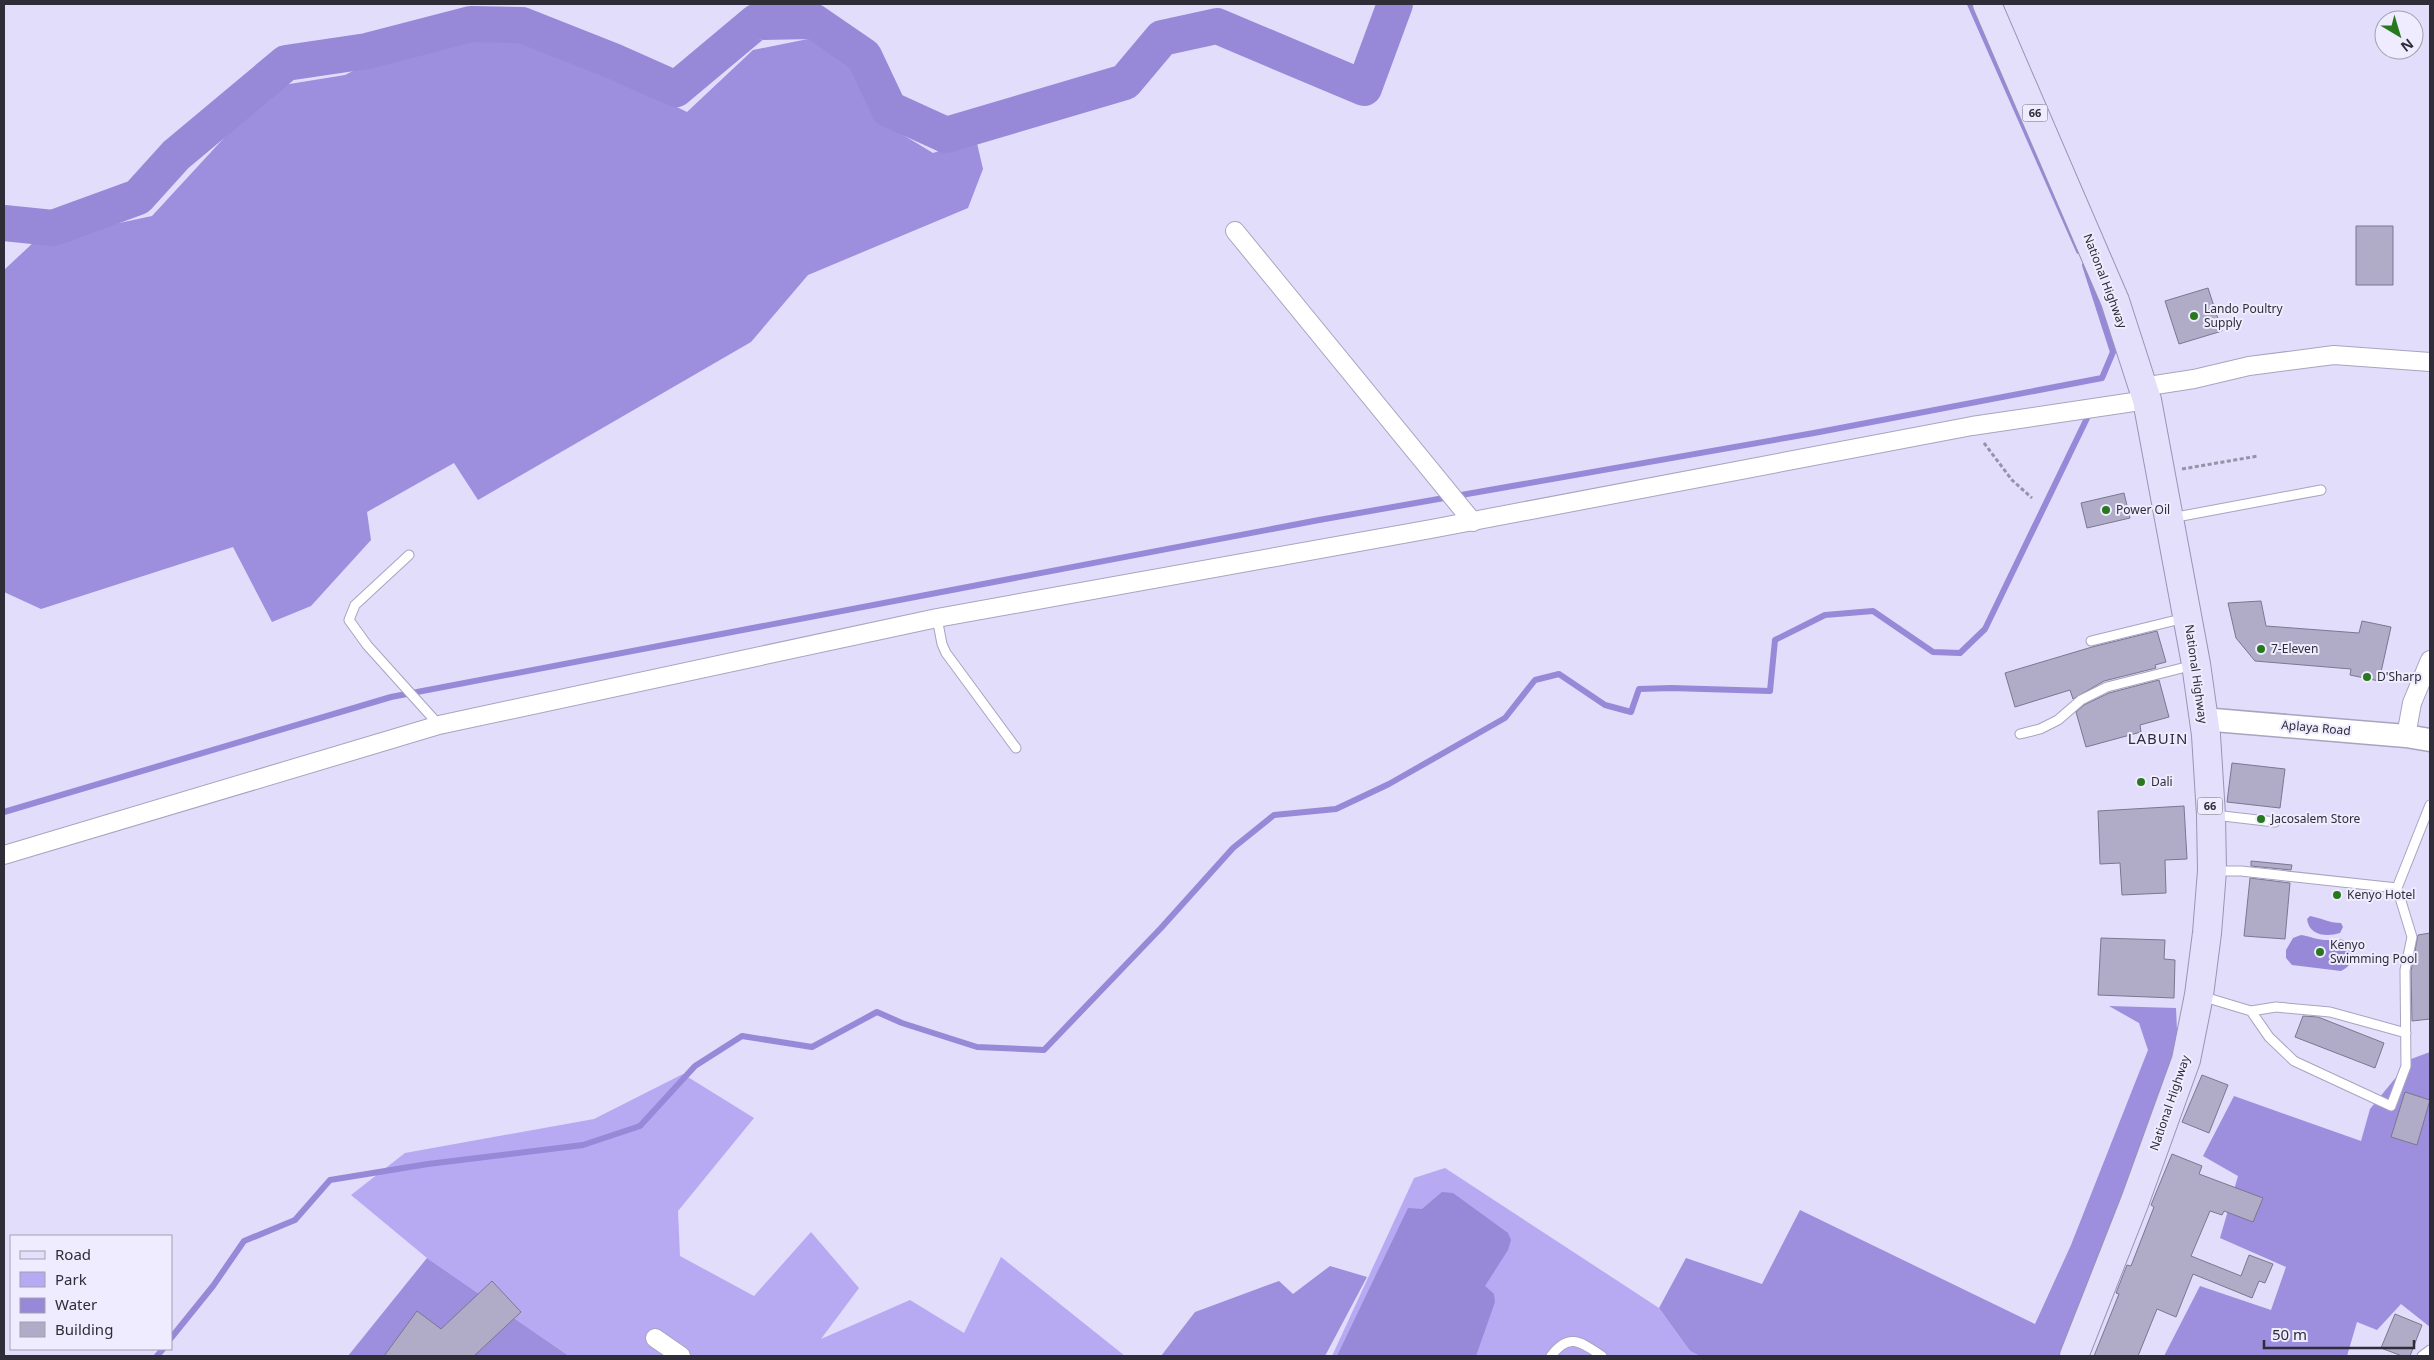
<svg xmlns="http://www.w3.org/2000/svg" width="2434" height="1360" font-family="'Noto Sans',sans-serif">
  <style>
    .green { fill: #b7aaf3 }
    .forest { fill: #9d8ede }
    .water { fill: #9788d8 }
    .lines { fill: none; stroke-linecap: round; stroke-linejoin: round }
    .stream { stroke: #9788d8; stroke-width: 6 }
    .river { stroke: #9788d8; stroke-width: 36 }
    .building { fill: #b0acc8; stroke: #7b7791 }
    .service-casing { stroke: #a8a4c0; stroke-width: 11 }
    .minor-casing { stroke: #a8a4c0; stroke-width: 20 }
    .tertiary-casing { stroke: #a8a4c0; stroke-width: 25 }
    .primary-casing { stroke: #9994b5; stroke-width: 30 }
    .path { stroke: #9693a8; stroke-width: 3; stroke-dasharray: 4 2.5; stroke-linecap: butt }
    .service { stroke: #fff; stroke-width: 9 }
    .minor { stroke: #fff; stroke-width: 18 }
    .tertiary { stroke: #fff; stroke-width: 22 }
    .primary { stroke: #e4e0fb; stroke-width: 28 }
    .poi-dot { fill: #297820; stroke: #eeecfe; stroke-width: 2 }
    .labels { text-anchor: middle; stroke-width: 4; stroke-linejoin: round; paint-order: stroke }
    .shield { fill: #eeecfe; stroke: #686673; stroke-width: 1 }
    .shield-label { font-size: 11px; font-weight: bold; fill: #2e2d38 }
    .street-label { font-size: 12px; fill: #2e2d38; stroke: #eeecfe }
    .poi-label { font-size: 12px; fill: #2e2d38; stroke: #eeecfe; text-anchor: start }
    .quarter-label { font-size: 15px; letter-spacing: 1px; fill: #2e2a40; stroke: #eeecfe }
  </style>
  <rect width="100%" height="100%" fill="#e1ddfa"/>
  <!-- green -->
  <path class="green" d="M683,1074L754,1118L678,1211L680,1256L754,1296L811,1232L859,1288L821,1339L910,1300L964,1333L1001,1257L1125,1356H569L427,1258L351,1195L405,1153L594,1119Z
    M1445,1168L1659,1308L1690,1351L1700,1356H1332L1414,1178Z"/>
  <!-- forest -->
  <path class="forest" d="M808,39L851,68L875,118L933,153L976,139L983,169L968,208L808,275L751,342L478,500L454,463L367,512L371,540L311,606L272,622L233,547L41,609L4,592V270L35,241L152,216L271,87L345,75L415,40L543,41L687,112L753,50Z
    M2109,1006L2176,1008L2178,1053L2065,1356H1700L1690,1351L1659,1308L1686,1258L1762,1284L1800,1210L2035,1324L2071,1245L2148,1050L2139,1023Z
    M2430,1052V1327L2401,1304L2377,1330L2357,1322L2347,1356H2164L2200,1286L2271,1310L2286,1267L2220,1238L2238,1176L2203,1156L2234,1096L2361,1141L2370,1109L2411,1059Z
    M427,1258L569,1356H348Z
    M1330,1266L1367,1277L1325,1356H1161L1195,1312L1279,1281L1293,1294Z"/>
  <!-- water -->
  <path class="water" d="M2310,916C2322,918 2328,923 2341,923L2343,927L2340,933C2327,937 2309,936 2307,919Z
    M2301,935C2309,936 2318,940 2325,940C2342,940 2347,935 2354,954C2351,963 2349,967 2341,971L2292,965L2286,958V950L2293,938Z
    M1442,1192L1453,1193L1508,1233L1511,1240L1508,1250L1485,1286L1494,1294L1495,1302L1476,1356H1337L1408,1208L1422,1209Z"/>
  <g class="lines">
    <!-- stream -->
    <path class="stream" d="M1970,4L2079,251
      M4,812L391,697L1319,520L1814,433L2102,378L2113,352L2085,265
      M171,1338L213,1286L244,1241L295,1220L330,1180L428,1164L583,1145L640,1126L695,1066L742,1036L812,1047L877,1012L902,1023L977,1047L1044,1050L1161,928L1233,848L1274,815L1336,809L1389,784L1505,718L1535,680L1559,674L1605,705L1631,712L1639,689L1671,688L1770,691L1775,640L1825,615L1873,611L1933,652L1960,653L1985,629L2090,412
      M157,1356L163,1349"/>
    <!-- river -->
    <path class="river" d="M4,223L53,228L138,197L176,155L286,63L367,51L471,24L522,25L613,61L676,89L756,22L813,21L864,56L889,109L946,135L1125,82L1162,38L1217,26L1364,88L1395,4"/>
  </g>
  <!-- building -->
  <path class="building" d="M2356,226H2393V285H2356Z
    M2208,288L2222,331L2179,344L2165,301Z
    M2124,493L2130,518L2087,528L2081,503Z
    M2261,601L2266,626L2359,633L2362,621L2391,627L2379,681L2350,675L2351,669L2255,661L2236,638L2228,603Z
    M2157,631L2166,662L2155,665L2156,668L2104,681L2073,699L2070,690L2015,707L2005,673L2092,647Z
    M2159,680L2169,717L2140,725L2141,732L2086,747L2076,712L2084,705L2109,693Z
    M2232,763L2285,769L2280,808L2227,802Z
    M2184,806L2187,859L2165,860L2166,893L2122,895L2120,863L2100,864L2098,811Z
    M2251,861L2292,865L2291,870L2251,866Z
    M2250,878L2290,883L2285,939L2244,936Z
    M2430,933V1019L2412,1021L2411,971L2418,935Z
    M2101,938L2165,940L2164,959L2175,960L2174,998L2098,995Z
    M2303,1016L2318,1017L2384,1043L2375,1068L2295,1037Z
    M2202,1075L2228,1085L2209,1133L2182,1122Z
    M2405,1092L2430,1100L2417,1145L2391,1137Z
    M2172,1154L2202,1166L2199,1174L2263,1198L2253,1222L2224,1211L2222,1215L2210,1211L2191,1256L2241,1276L2249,1255L2273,1264L2265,1283L2259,1281L2252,1298L2193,1274L2176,1317L2157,1309L2138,1356H2094L2119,1294L2116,1293L2127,1265L2131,1266L2154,1207L2151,1205Z
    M492,1281L521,1312L474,1356H384L417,1311L441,1329Z
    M2395,1314L2422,1325L2410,1356H2402L2381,1348Z"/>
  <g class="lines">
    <defs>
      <path id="service" d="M2171,518L2321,490
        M409,555L355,605L349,620L367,645L439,725
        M937,618L942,644L946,653L1016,748
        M2091,641L2185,618
        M2020,734L2040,729L2058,720L2081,700L2107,687L2194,665
        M2214,815L2275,822
        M2216,871H2241L2397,888
        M2201,996L2251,1011L2276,1007L2330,1012L2406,1033
        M2251,1011L2269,1037L2294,1061L2391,1106L2406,1066L2405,970L2412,937L2397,888L2430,805
        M1551,1356C1569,1332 1581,1342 1602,1356
        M2422,1356L2430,1350"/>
      <path id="minor" d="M1235,231L1473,522
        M2142,387L2194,379L2249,366L2334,355L2430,362
        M2406,736L2412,703L2430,660
        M4,855L439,725L937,618L1431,529L1972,426L2147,400
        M655,1338L681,1356"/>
      <path id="tertiary" d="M2202,719L2406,736L2430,740"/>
      <path id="primary" d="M1987,4L2115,301L2147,400L2196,664L2206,735L2211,815L2212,871L2207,933L2199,995L2186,1060L2135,1201L2074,1356"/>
    </defs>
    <!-- service casing -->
    <use href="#service" class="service-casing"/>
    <!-- minor casing -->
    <use href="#minor" class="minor-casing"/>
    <!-- tertiary casing -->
    <use href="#tertiary" class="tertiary-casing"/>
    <!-- primary casing -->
    <use href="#primary" class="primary-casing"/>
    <!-- path -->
    <path class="path" d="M1984,443L2012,480L2032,498
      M2182,469L2258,456"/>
    <!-- service -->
    <use href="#service" class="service"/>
    <!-- minor -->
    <use href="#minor" class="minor"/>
    <!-- tertiary -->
    <use href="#tertiary" class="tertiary"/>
    <!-- primary -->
    <use href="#primary" class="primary"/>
  </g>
  <!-- markers -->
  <g class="poi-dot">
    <circle cx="2194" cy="316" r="5"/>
    <circle cx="2106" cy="510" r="5"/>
    <circle cx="2261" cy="649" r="5"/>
    <circle cx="2367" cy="677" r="5"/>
    <circle cx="2141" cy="782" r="5"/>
    <circle cx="2261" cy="819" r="5"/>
    <circle cx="2337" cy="895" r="5"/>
    <circle cx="2320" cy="952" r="5"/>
  </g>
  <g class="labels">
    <!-- shield labels -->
    <g class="shield">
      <rect x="2022.5" y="104.5" width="25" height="17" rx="4"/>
      <rect x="2197.5" y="797.5" width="25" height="17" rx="4"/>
    </g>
    <g class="shield-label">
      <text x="2035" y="117">66</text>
      <text x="2210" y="810">66</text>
    </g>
    <!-- street labels -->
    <g class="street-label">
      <text transform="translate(2105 281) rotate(69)" y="4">National Highway</text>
      <text transform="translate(2196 674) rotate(82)" y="4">National Highway</text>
      <text transform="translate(2316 728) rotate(5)" y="4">Aplaya Road</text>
      <text transform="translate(2170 1103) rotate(-71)" y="4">National Highway</text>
    </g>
    <!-- poi labels -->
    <g class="poi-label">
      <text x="2204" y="313">Lando Poultry<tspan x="2204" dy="14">Supply</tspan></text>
      <text x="2116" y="514">Power Oil</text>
      <text x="2271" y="653">7-Eleven</text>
      <text x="2377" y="681">D'Sharp</text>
      <text x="2151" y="786">Dali</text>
      <text x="2271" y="823">Jacosalem Store</text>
      <text x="2347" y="899">Kenyo Hotel</text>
      <text x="2330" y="949">Kenyo<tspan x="2330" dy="14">Swimming Pool</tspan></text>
    </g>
    <!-- quarter labels -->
    <g class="quarter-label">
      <text x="2158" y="744">LABUIN</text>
    </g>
  </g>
  <!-- border -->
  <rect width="2434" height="1360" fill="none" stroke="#2e2d38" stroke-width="10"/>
  <!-- legend -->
  <rect x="10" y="1235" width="162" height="115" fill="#eeecfe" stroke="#a1a0af"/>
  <rect x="20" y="1251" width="25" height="8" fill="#e4e0fb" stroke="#a1a0af"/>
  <text x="55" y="1260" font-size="15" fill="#2e2d38">Road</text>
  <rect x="20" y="1272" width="25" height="15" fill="#b7aaf3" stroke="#a1a0af"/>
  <text x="55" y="1285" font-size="15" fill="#2e2d38">Park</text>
  <rect x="20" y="1298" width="25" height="15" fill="#9788d8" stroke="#a1a0af"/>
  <text x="55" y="1310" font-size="15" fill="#2e2d38">Water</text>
  <rect x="20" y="1322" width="25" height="15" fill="#b0acc8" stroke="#a1a0af"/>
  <text x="55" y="1335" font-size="15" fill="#2e2d38">Building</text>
  <!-- north arrow -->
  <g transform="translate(2399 35) rotate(142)"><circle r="24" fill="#eeecfe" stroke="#a1a0af"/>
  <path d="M0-4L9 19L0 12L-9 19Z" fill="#297820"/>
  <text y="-8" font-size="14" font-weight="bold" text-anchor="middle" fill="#2e2d38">N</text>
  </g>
  <!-- scale -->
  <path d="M2264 1340v8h150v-8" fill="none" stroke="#2e2d38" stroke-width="2.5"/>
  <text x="2272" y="1340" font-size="15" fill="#2e2d38" stroke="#eeecfe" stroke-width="4" paint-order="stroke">50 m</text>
</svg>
